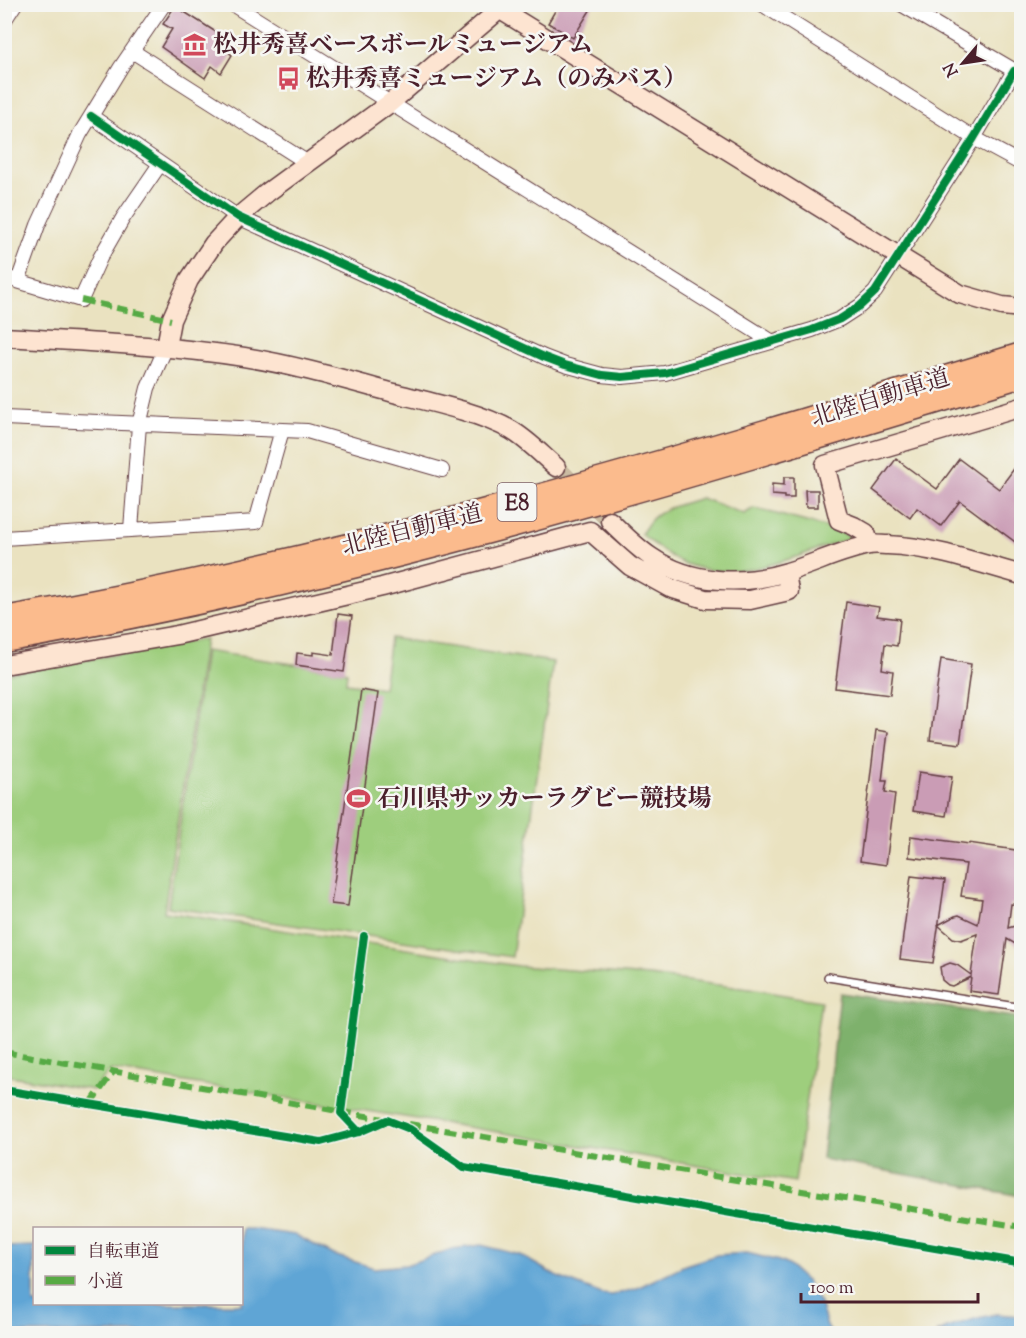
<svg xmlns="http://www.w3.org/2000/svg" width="1026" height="1338" font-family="'Sorts Mill Goudy','Noto Serif JP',serif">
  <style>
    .green { fill: #9ece7d; stroke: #747654; stroke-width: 1.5 }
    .forest { fill: #7eb16c; stroke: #64684c; stroke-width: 1.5 }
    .water { fill: #5fa5d5; stroke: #546280; stroke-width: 1.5 }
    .building { fill: #ca9cb5 }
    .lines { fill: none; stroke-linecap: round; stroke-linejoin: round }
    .secondary-tunnel { stroke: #cabba2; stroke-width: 18; stroke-dasharray: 18 9; stroke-linecap: butt }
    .lane-casing { stroke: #623c41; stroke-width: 10 }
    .street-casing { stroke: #623c41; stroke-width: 16 }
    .secondary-casing { stroke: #623c41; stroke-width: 21 }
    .highway-casing { stroke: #623c41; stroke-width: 27 }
    .lane { stroke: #fff; stroke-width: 7 }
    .street { stroke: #fff; stroke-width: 14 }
    .secondary { stroke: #fde4d1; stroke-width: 18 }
    .highway { stroke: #fbbb8d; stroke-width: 24 }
    .quiet { stroke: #57aa44; stroke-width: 6; stroke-dasharray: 12 6; stroke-linecap: butt }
    .cycleway-casing { stroke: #f6f6f2; stroke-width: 11 }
    .cycleway { stroke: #00873e; stroke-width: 8 }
    .labels { text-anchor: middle; stroke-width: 5; stroke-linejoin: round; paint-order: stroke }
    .shield { fill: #f6f6f2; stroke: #7e6067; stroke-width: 1.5 }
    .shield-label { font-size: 22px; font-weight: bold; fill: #4a1f2b }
    .poi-label { font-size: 24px; font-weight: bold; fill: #4a1f2b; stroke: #f6f6f2; text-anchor: start }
    .street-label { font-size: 24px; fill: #4a1f2b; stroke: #f6f6f2 }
  </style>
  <rect width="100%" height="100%" fill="#f6f6f2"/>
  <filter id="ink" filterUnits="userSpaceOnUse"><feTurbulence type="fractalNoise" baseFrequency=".0167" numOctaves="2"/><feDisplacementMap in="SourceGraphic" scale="12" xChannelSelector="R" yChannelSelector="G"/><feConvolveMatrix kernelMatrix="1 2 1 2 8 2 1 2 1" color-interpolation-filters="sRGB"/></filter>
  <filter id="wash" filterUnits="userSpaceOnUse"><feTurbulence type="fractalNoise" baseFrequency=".008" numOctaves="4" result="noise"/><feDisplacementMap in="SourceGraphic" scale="24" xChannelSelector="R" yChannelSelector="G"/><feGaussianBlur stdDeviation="1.35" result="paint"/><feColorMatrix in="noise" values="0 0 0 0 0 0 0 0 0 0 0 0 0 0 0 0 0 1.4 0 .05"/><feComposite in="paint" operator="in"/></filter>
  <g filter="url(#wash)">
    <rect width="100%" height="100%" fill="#eae2c0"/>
    <!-- green -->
    <path class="green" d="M701,498L744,514L754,508L836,530L851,537L849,539C795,555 740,586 683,563C668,556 654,544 641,534C645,529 648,523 652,519C664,507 686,503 701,498Z
      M390,638L553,662L512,957L168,907L205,651L347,672L346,683L383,688Z
      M205,639L164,912L518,966L649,976L749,989L821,1001L795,1182L492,1131L111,1070L93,1090L5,1075V674Z"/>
    <!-- forest -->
    <path class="forest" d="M840,993L1021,1018V1196L822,1159Z"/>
    <!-- water -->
    <path class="water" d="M242,1229H253L295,1235L334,1255L374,1268L406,1265L452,1249L481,1245L520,1255L558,1277L602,1294L612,1295L635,1289L685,1265L717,1255L747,1253L779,1261L788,1265L807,1282L820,1303L827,1326L831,1333H5V1247L34,1246V1304H242Z
      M996,1314L1021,1316V1333H936C955,1324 976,1318 996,1314Z"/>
    <g id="blocks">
      <!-- building -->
      <path class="building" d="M559,4H594L573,38L548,23Z
        M175,6L230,41L224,49L232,55L221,73L212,66L205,78L161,47L172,29L163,24Z
        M1022,458V547L960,501L941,526L917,508L910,518L873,490L896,459L937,489L959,459L999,489Z
        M784,477H794V498H784V496L772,495V484L784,485Z
        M805,490H818V507H806Z
        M846,602L879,607L877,616L900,619L897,646L885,644L882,669L893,671L890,695L835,688Z
        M338,614L352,616L344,672L296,665L297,653L313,655V652L333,655Z
        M941,659L971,664L960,744L930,740Z
        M361,690L378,693L348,906L331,904Z
        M876,730L888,732L882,781H887L885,792L895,794L886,865L860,861Z
        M919,772L952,777L946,816L913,811Z
        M911,836L969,844V843L1022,851V905L1011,904L1008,928L1022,924V948L1007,939L999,995L969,991L971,977L952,986L948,985L942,980L940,967L950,963L957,965L971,975L977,934L961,940L953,938L938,925L955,916L959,915L978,924L982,899L961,896L966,864L909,857Z
        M911,876L945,880L933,963L900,959Z"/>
    </g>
  </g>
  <g filter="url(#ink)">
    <use href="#blocks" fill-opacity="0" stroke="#623c41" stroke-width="1.5"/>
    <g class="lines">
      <!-- secondary-tunnel -->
      <path class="secondary-tunnel" d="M556,467L610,521"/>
      <defs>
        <path id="lane" d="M828,977L1022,1008"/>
        <path id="street" d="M232,4L771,341
          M762,4L974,138L1022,164
          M901,4L1022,75
          M4,21L15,4
          M132,51L308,163
          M91,116L238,217L544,357L565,365L602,375L622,377L665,373L812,330L840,319L860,306L875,292L974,138L1014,71
          M4,277L81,300L100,258L123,218L160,164
          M18,281L38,225L80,134L121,67L164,4
          M4,418L307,431L442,470
          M131,529L139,425L148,388L166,347
          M4,538L256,522L282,430"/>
        <path id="secondary" d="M491,4L960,294L1002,306L1022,308
          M4,337C84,342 165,345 244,357C294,365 346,380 394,393C430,402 479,412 511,430C528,440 542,455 556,467
          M166,347L171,320L189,280L214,243L238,217L268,192L390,103L506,4
          M610,521C623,534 636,547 651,557C691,584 742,586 787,572C815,564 841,550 870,545C876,544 882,545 888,545C934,547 978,563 1022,575
          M870,545L866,533L854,526L839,520L825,465L1022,407
          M4,665L177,635L382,587L590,531L630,566L670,588L705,599L750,600L789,591L786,573"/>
        <path id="highway" d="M4,619C350,559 686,457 1022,355
          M4,640C350,580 687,477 1022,375"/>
      </defs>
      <!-- lane casing -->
      <use href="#lane" class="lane-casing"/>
      <!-- street casing -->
      <use href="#street" class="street-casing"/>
      <!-- secondary casing -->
      <use href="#secondary" class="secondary-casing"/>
      <!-- highway casing -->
      <use href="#highway" class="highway-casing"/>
      <!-- lane -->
      <use href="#lane" class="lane"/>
      <!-- street -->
      <use href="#street" class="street"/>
      <!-- secondary -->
      <use href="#secondary" class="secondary"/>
      <!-- highway -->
      <use href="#highway" class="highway"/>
      <!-- quiet -->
      <path class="quiet" d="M81,300L171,320
        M4,1052L383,1119
        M90,1104L114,1071
        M409,1124L802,1191L1022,1227"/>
      <defs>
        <path id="cycleway" d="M91,116L238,217L544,357L565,365L602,375L622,377L665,373L812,330L840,319L860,306L875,292L974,138L1014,71
          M4,1090L321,1142L359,1132L387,1120L410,1129L464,1167L1022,1263
          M359,1132L341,1113L364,936"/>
      </defs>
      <!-- cycleway casing -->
      <use href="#cycleway" class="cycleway-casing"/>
      <!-- cycleway -->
      <use href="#cycleway" class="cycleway"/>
    </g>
  </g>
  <!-- icons -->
  <defs>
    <symbol id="museum-bare" viewBox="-9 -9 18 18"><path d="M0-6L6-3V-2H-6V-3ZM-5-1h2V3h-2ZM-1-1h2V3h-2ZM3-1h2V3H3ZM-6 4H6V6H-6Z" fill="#d1495b" stroke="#f6f6f2" stroke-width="2.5" paint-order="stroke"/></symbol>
    <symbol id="bus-bare" viewBox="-9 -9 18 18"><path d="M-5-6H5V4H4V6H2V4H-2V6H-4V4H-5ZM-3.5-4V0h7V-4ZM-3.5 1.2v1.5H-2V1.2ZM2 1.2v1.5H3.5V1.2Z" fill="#d1495b" stroke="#f6f6f2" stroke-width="2.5" paint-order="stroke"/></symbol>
    <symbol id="stadium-bare" viewBox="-9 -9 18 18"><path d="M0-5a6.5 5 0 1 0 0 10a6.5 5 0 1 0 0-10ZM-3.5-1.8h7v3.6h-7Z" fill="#d1495b" stroke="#f6f6f2" stroke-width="2.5" paint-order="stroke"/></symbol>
  </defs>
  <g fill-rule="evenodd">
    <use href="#museum-bare" x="178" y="28" width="33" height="33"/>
    <use href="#bus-bare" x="272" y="62" width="33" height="33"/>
    <use href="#stadium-bare" x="342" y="782" width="33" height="33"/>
  </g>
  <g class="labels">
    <!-- shield labels -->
    <rect class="shield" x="497.5" y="483" width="39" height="38" rx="4.5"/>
    <g class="shield-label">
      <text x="517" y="510">E8</text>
    </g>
    <!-- poi labels -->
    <g class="poi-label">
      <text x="213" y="52">松井秀喜ベースボールミュージアム</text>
      <text x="306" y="86">松井秀喜ミュージアム（のみバス）</text>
      <text x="377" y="806">石川県サッカーラグビー競技場</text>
    </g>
    <!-- street labels -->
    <g class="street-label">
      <text transform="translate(880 397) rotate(-17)" y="8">北陸自動車道</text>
      <text transform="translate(412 529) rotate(-14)" y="8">北陸自動車道</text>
    </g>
  </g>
  <!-- margin -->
  <rect width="1026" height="1338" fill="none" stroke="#f6f6f2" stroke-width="24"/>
  <!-- legend -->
  <rect x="33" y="1227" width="210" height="78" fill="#f6f6f2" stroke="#b1a0a2" stroke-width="1.5"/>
  <rect x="45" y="1246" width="30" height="9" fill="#00873e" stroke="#b1a0a2" stroke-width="1.5"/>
  <text x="87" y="1257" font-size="18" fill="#4a1f2b">自転車道</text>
  <rect x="45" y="1276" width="30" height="9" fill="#57aa44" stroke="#b1a0a2" stroke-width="1.5"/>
  <text x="87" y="1287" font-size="18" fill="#4a1f2b">小道</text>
  <!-- north arrow -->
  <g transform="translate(963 63) rotate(241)" stroke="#f6f6f2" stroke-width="4.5" paint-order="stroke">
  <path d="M0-4.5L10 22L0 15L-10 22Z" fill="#4a1f2b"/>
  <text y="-9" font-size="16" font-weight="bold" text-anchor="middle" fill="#4a1f2b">N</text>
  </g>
  <!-- scale -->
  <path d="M801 1293v9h177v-9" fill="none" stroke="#4a1f2b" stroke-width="3"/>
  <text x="810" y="1293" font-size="18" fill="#4a1f2b" stroke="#f6f6f2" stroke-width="4.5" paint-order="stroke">100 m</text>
</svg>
